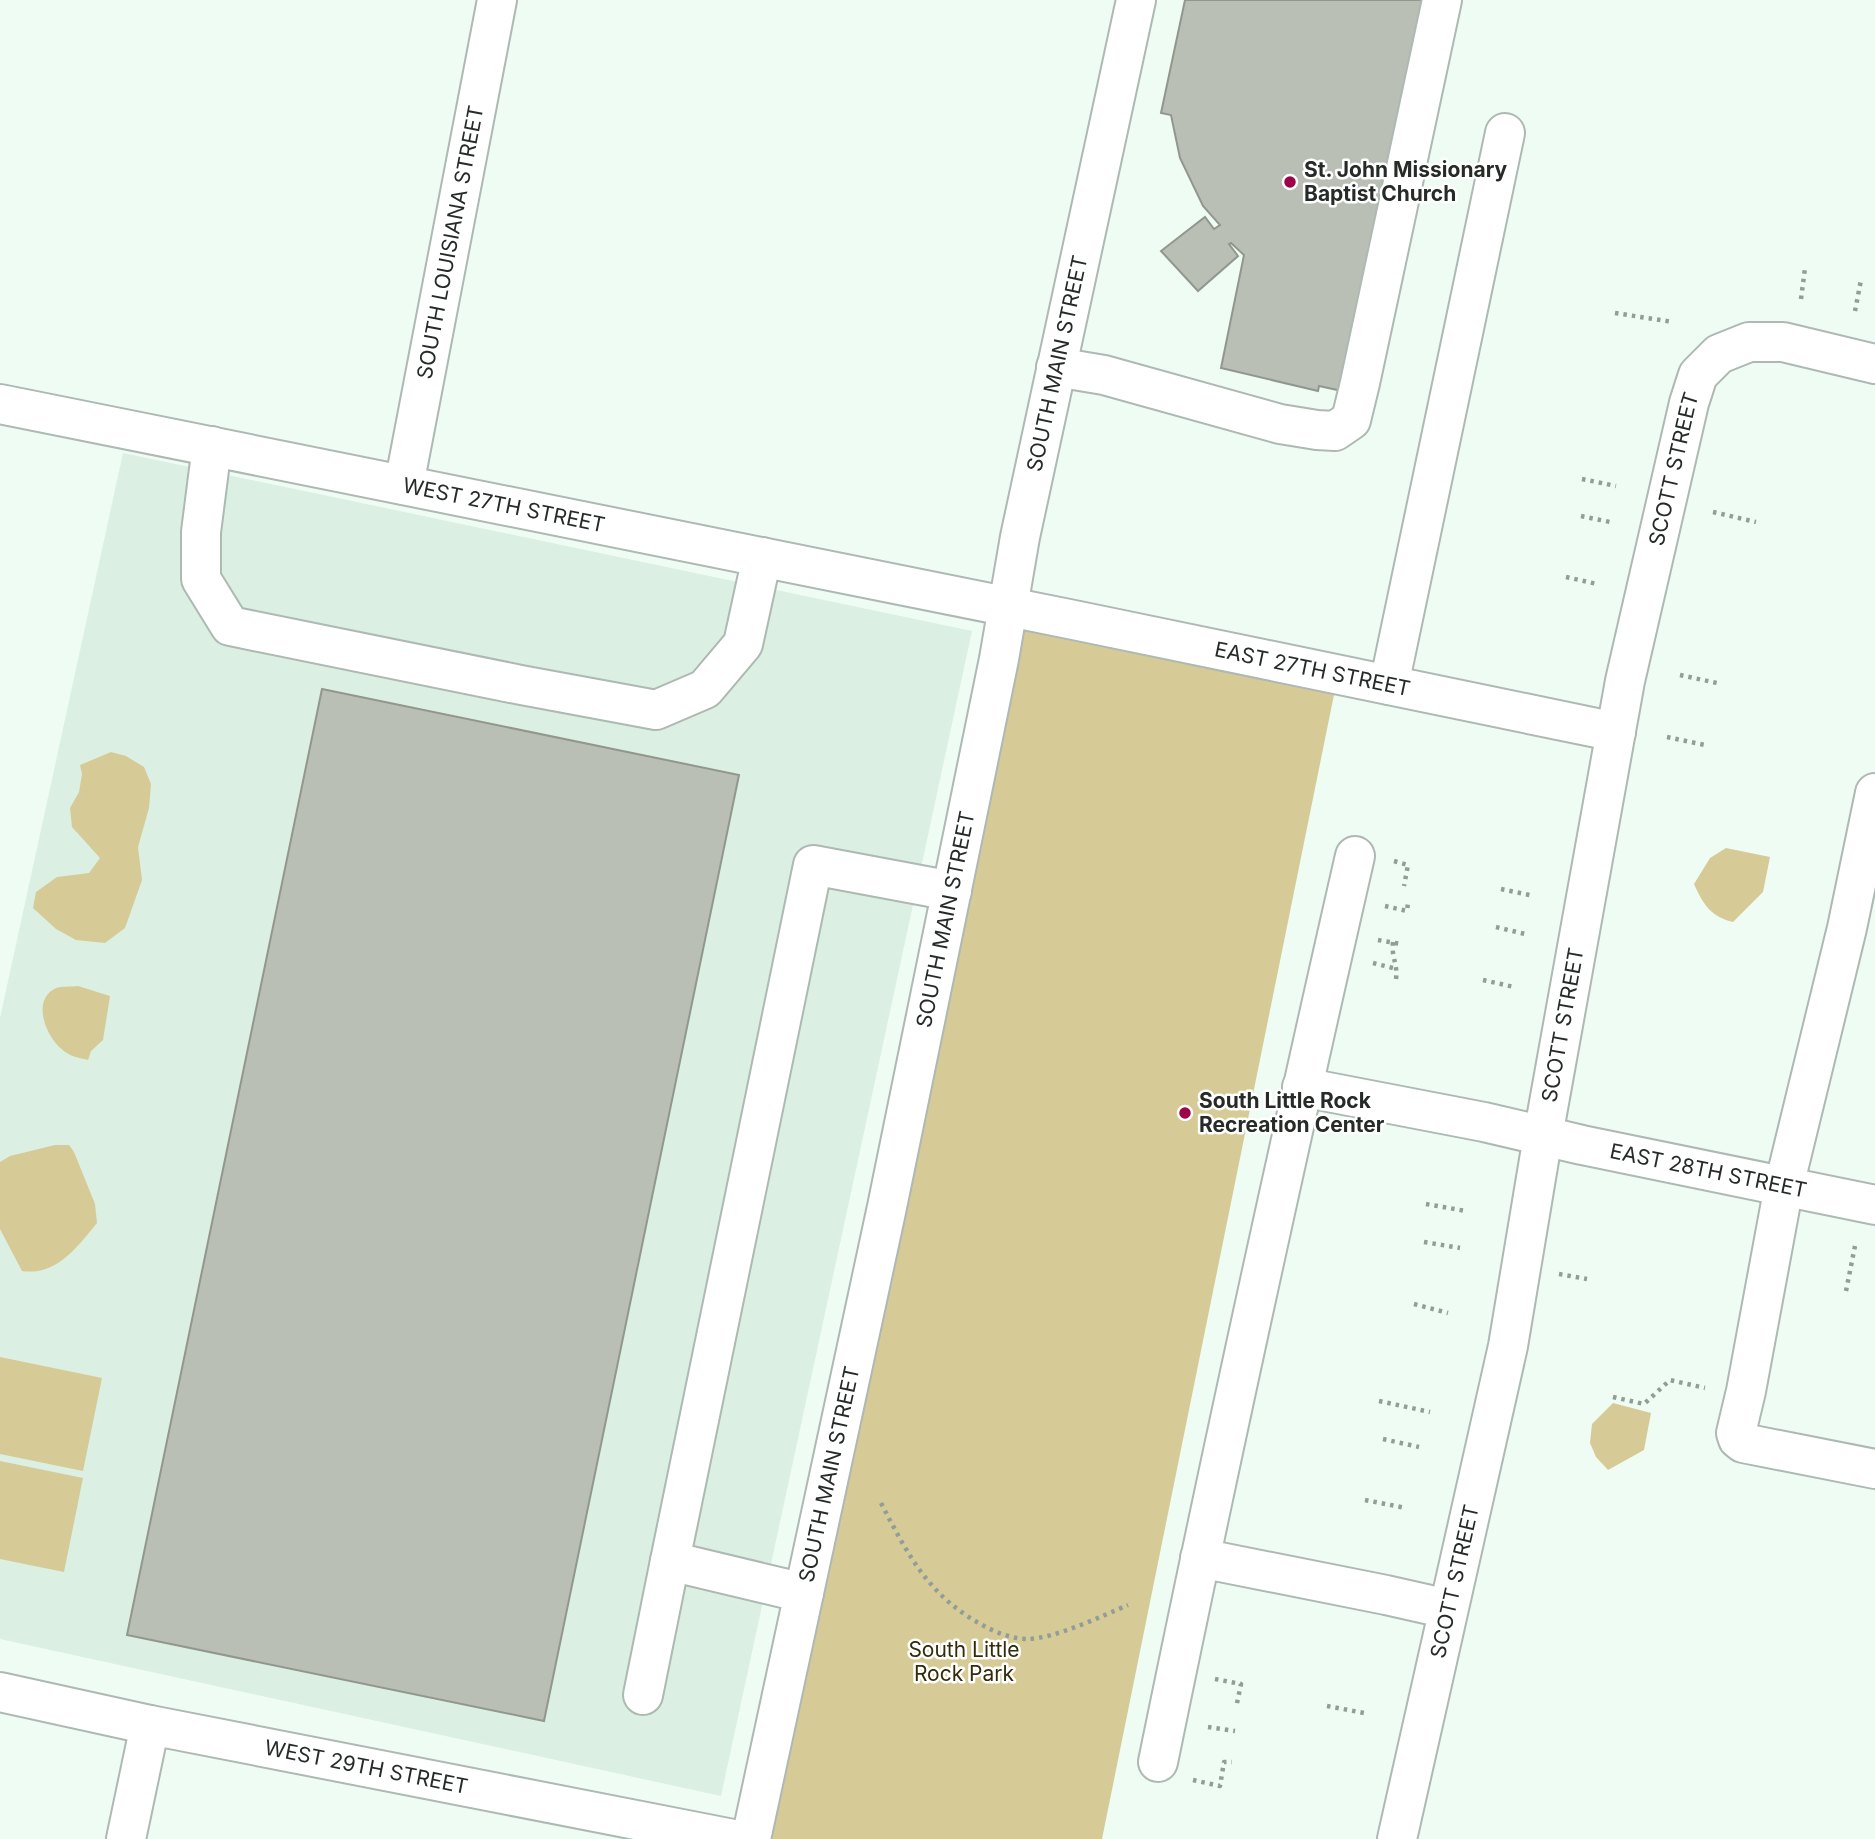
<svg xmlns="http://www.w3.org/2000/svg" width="1875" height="1839" font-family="Inter,sans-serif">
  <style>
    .built { fill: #dbefe3 }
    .green { fill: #d6cb97 }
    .building { fill: #b9bfb4; stroke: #92978d; stroke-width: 2 }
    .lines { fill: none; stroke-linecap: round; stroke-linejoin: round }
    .minor-casing { stroke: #adb9b2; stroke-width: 42 }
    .path { stroke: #939d97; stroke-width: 4.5; stroke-dasharray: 3.5 5; stroke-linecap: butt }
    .minor { stroke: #fff; stroke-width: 38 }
    .poi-dot { fill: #9e0249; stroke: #fff; stroke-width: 2.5 }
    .labels { text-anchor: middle; stroke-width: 5; stroke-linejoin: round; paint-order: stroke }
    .poi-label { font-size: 21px; font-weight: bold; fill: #262b28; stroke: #fff; text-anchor: start }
    .street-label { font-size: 21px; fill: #262b28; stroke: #fff }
    .park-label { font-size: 21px; fill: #332c0b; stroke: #fff }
  </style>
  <rect width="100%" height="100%" fill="#effcf4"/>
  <!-- built -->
  <path class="built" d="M123,453L972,631L721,1796L0,1639V1018Z"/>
  <!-- green -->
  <path class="green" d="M1008,607L1338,675L1102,1839H751Z
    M111,752L126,756L144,767L151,784L149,808L138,847L142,880L125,928L105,943L76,940L56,929L33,908L36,892L57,877L89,873L100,858L72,827L70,808L79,792L82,774L80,765Z
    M1726,848L1770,857L1763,892L1733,922C1711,917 1703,904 1694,884L1710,858Z
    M78,986L110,996L103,1040L91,1051L88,1060C81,1058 72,1057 67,1053C48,1042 29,1001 56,988C61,986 71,987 78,986Z
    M55,1145H69L74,1152L95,1204L97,1223C77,1247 57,1276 22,1271L0,1229V1162L10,1156Z
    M0,1357L102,1378L83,1471L0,1454Z
    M1613,1403L1651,1413L1644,1450L1608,1470L1596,1457L1590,1443L1592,1424Z
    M0,1461L83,1478L64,1572L0,1559Z"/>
  <!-- building -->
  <path class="building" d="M1185,0H1428L1342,391L1319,386L1318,391L1221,368L1244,255L1231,243L1229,244L1238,256L1198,291L1161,251L1205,217L1214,229L1220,225L1203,206L1180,158L1171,115L1161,113Z
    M322,689L739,775L544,1721L127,1635Z"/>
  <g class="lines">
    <defs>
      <g id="minor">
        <path d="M1056,367L1104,375L1280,424L1317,430L1335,431L1351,420L1360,383L1442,0"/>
        <path id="s1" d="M0,404L1069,619L1616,732"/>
        <path d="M212,446L201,532V579L230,626L521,685L656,710L705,689L743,644L762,557"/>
        <path id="s2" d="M404,485L497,0"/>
        <path d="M1389,685L1505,133"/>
        <path d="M1875,793L1847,928L1784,1186L1746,1391L1736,1433L1738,1439L1743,1443L1875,1469"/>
        <path id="s3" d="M1302,1087L1484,1122L1582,1145L1875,1205"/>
        <path d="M1200,1558L1386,1595L1448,1609"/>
        <path d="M804,1593L670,1561L813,865L952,891"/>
        <path id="s4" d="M0,1692L150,1725L733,1839"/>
        <path d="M643,1695L670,1561"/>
        <path d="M1158,1762C1220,1459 1286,1158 1355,856"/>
        <path d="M126,1839L150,1725"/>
        <path id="s5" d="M751,1839L887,1207L999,659L1020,537L1136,0"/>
        <path id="s6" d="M1397,1839L1508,1346L1543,1136L1625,681L1689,403L1698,375L1719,354L1749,342H1783L1875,364"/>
      </g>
    </defs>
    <!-- minor casing -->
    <use href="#minor" class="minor-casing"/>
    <!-- path -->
    <path class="path" d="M1801,299L1805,268
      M1855,311L1861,280
      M1615,313L1673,322
      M1582,479L1616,486
      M1713,512L1756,522
      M1581,516L1610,522
      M1566,577L1597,584
      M1680,675L1717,683
      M1667,737L1705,745
      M1394,861L1408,865L1404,886
      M1501,889L1534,896
      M1385,906L1407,911L1408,903
      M1496,927L1525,934
      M1378,940L1401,944
      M1393,942C1391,957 1398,964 1396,979
      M1373,963L1397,969
      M1483,980L1514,987
      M1426,1204L1466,1211
      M1424,1242L1460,1248
      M1559,1274L1587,1279
      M1846,1291L1855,1246
      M1414,1304L1448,1313
      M1613,1397L1644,1404L1670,1380L1705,1388
      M1379,1401L1430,1412
      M1383,1439L1419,1447
      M1365,1500L1406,1508
      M881,1503C909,1557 930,1598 986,1627C998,1633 1013,1639 1027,1639C1054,1639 1102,1616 1128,1605
      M1215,1679L1241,1684L1236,1708
      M1327,1706L1364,1713
      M1208,1727L1235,1731
      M1193,1780L1220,1786L1224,1762H1232"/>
    <!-- minor -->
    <use href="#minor" class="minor"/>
  </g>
  <!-- markers -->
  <g class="poi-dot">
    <circle cx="1290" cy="182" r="7"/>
    <circle cx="1185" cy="1113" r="7"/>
  </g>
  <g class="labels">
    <!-- poi labels -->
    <g class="poi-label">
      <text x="1304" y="177">St. John Missionary<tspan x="1304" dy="24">Baptist Church</tspan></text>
      <text x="1199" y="1108">South Little Rock<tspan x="1199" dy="24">Recreation Center</tspan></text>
    </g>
    <!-- street labels -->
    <g class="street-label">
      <text dy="7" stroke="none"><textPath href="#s2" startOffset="247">SOUTH LOUISIANA STREET</textPath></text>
      <text dy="7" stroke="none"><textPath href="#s5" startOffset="1507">SOUTH MAIN STREET</textPath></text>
      <text dy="7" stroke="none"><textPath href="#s6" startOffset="1398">SCOTT STREET</textPath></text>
      <text dy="7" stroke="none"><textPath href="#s1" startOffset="514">WEST 27TH STREET</textPath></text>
      <text dy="7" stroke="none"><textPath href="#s1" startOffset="1339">EAST 27TH STREET</textPath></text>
      <text dy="7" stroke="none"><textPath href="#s5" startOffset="940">SOUTH MAIN STREET</textPath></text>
      <text dy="7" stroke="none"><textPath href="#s6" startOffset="831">SCOTT STREET</textPath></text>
      <text dy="7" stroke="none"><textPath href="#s3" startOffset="415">EAST 28TH STREET</textPath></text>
      <text dy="7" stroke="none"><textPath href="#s5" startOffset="373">SOUTH MAIN STREET</textPath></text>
      <text dy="7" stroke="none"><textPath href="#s6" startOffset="264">SCOTT STREET</textPath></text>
      <text dy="7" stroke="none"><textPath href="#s4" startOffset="374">WEST 29TH STREET</textPath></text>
    </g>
    <!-- park labels -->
    <g class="park-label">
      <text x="964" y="1657">South Little<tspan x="964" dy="24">Rock Park</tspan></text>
    </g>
  </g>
</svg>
